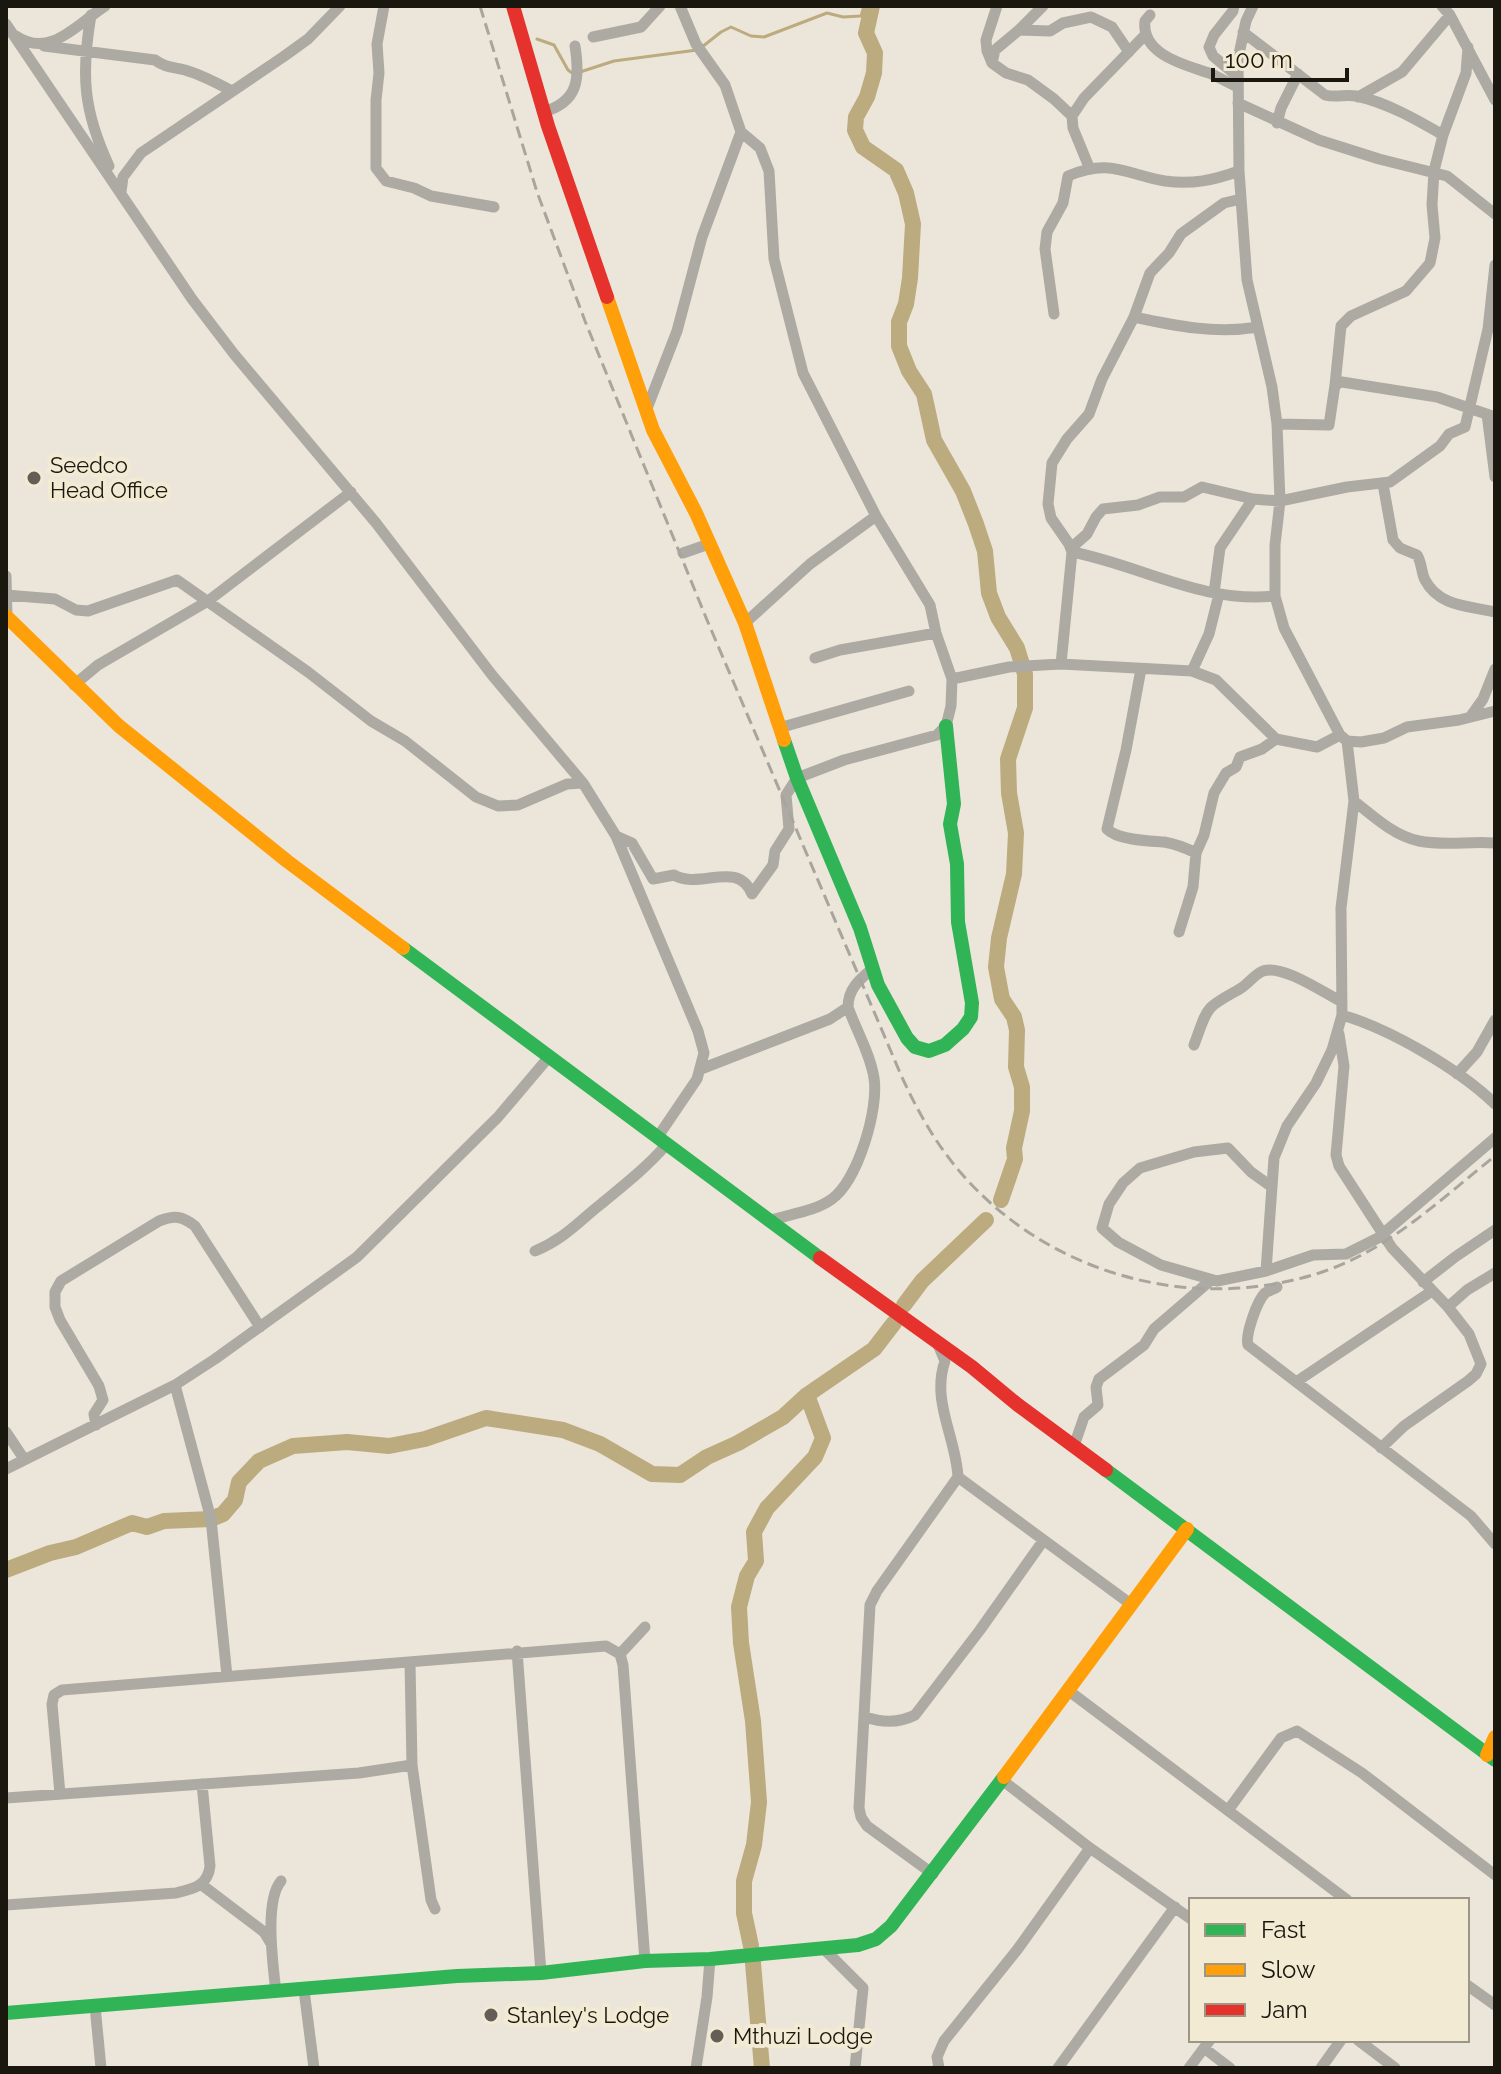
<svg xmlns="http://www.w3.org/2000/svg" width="1501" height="2074" font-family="Raleway,sans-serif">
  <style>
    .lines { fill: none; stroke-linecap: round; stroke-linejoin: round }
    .stream { stroke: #bcab7e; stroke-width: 3 }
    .river { stroke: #bcab7e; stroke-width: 16 }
    .street { stroke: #adaaa4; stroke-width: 11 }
    .fast { stroke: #30b455; stroke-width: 14 }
    .slow { stroke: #ff9f0a; stroke-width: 14 }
    .jam { stroke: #e5322d; stroke-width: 14 }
    .rail { stroke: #a8a59e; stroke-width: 3; stroke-dasharray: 12 6; stroke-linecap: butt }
    .poi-dot { fill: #645f56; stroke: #f3ead3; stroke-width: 3 }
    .labels { text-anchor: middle; stroke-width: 8; stroke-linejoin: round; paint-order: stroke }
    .poi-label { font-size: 22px; fill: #1a170f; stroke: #f3ead3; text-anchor: start }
  </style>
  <rect width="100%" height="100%" fill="#ece6da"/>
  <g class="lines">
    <!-- stream -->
    <path class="stream" d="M537,39L554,45L568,70L572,73
      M702,47L721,32L731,27L751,36L764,37L827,13L843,17L861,16L864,6
      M580,72L614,61L697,50"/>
    <!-- river -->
    <path class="river" d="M872,6L866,33L875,53L874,73L867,97L856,117L855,130L863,147L896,170L906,193L913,224L910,278L906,304L899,322V346L909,371L924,394L934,440L963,491L976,524L985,551L989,593L998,617L1017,648L1025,674V708L1008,759L1009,793L1016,833L1014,874L999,938L996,967L1002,999L1014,1017L1017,1030L1016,1067L1022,1087V1111L1014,1148L1015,1159L1001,1200
      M904,1305L922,1281L986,1220
      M6,1570L50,1553L76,1547L132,1523L147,1527L164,1521L211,1519L223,1514L235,1500L239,1482L259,1461L293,1446L347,1442L389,1446L425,1439L486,1418L563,1430L600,1444L652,1474L680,1475L707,1457L738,1443L783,1417L807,1395L874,1349L894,1323
      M751,1946L744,1913V1881L754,1845L759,1802L753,1721L741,1643L739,1607L747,1576L756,1561L754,1532L767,1508L815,1457L823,1438L807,1395
      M753,1963L762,2068"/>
    <!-- street -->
    <path class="street" d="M384,6L377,44L379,73L376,100V168L386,181L414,188L431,196L494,207
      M997,6L986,40L987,51L992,63L1006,73L1028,80L1054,99L1072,116
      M1234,6L1233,11L1214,35L1209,47L1213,56L1237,76
      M1253,6L1246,21L1238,59L1239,171L1247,280L1272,387L1277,424L1280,501L1275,545V596L1284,628L1340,735L1347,741L1354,801L1341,908L1342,1015L1332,1050L1316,1083L1287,1126L1274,1158L1266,1271
      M1442,6L1450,15L1495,100
      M91,15C81,74 83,110 109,166
      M1150,15L1145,21C1141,55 1186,65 1209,73C1219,77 1228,83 1238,87
      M6,24L192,299L234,354L376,523L492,675L583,783L616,836L698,1031L704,1053L697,1079L657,1138
      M1019,30L1043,6
      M1243,32L1325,95C1336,98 1346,94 1356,96C1386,102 1417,120 1443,135
      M16,36C50,59 77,24 105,6
      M593,37L641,27L660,6
      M44,46L155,60C166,68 173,67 185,70C202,75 217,83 232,91
      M992,63L995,50L1019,30L1050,31L1063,23L1091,17L1112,27L1129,52
      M1358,97L1402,72L1450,15
      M1238,103L1319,140L1379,159L1447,176L1495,214
      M543,112C579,102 580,78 575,46
      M1277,123L1281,108L1298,74
      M1089,167L1073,128L1072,116L1084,98L1146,34
      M121,192L123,177L141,153L283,57L308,39L340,6
      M1054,314L1045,249L1047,232L1063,203L1068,176C1110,158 1125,174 1165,181C1192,185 1214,180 1239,171
      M1134,317C1176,326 1215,334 1258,327
      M1335,385L1341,326L1351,316L1406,291L1430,263L1435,238L1432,205L1434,171L1443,135L1466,73L1468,47
      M646,411L677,331L702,237L741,132L725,85L696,44L680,6
      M1487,414L1495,477
      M1277,424L1329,425L1335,385L1342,382L1437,397L1495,417
      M1383,484L1393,540L1400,548L1417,555C1422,563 1421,572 1425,580C1439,607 1470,606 1495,612
      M1071,548L1087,534L1096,517L1103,509L1138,505L1160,497H1184L1202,487L1253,499L1280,501L1347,487L1390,482L1440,446L1449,434L1465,427L1488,329L1495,265
      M1072,552C1140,565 1203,604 1275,596
      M683,553L709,544
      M6,576L7,617
      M1214,593L1220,548L1253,499
      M6,595L55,599L76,610L88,611L177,580L308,672L371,721L405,741L476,797L498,806L518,805L567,784L583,783
      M745,623L810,564L876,516
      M815,658L840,650L936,633
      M1061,664L1072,552L1069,544L1051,518L1048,504L1052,463L1067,439L1089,414L1102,379L1134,317L1150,273L1169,253L1181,234L1224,203L1241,199
      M1141,669L1126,750L1107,829C1117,840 1149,841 1164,842C1176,844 1186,848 1196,853
      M1192,671L1209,634L1219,594
      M952,679L1009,667L1061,664L1192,671L1216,680L1276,739L1317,747L1340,735
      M74,685L98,665L208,601L351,492
      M1471,716L1483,699L1495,669
      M779,728L909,691
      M1347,741L1361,742L1384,738L1407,727L1459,720L1495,711
      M1354,801C1373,816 1394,836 1419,841C1444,846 1470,841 1495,843
      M616,836L632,843L653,879L674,875C699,890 738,859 752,894L773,865L775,851L789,829L786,795L797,778L844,760L937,735L946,726L951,706L952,679L936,633L930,605L876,516L803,373L774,259L769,171L760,148L741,132
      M1179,932L1193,887L1196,853L1204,835L1214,793L1226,773L1236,767L1240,757L1262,749L1276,739
      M1342,1015C1390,1029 1459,1069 1495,1104
      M1339,1034L1344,1066L1336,1155L1339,1166L1392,1248L1448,1307L1469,1334L1481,1364L1476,1374L1468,1381L1404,1426L1381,1448
      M1194,1045C1208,1008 1203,1009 1238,990C1248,985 1253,975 1263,971C1283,964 1324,993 1342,1002
      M701,1069L830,1019L848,1007
      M1457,1074L1477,1052L1495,1020
      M1272,1187L1251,1172L1228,1148L1194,1152L1140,1168L1123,1183L1109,1204L1102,1228L1118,1242L1161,1265L1217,1281L1266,1271L1313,1255L1346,1254L1378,1238L1495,1138
      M768,1221C789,1214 814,1212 832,1199C858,1180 879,1109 874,1078C870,1053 856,1030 848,1007C848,989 859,980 872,969
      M535,1251C564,1239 577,1223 601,1204C624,1185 646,1168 666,1145
      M1423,1282L1455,1257L1495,1230
      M1277,1287C1276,1288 1266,1292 1265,1293C1257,1301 1245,1335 1248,1345L1471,1516L1495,1544
      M1448,1307L1467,1290L1495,1273
      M1296,1382L1432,1291
      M175,1385L211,1519L227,1676
      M96,1425L94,1414L103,1400L99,1386L60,1320L55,1307V1292L61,1281L159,1221C175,1215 182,1216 195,1226L260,1327
      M6,1432L24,1459
      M1074,1446L1084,1417L1098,1405L1096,1387L1099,1379L1144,1345L1154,1329L1211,1280
      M6,1469L175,1385L215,1359L339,1270L357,1257L498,1117L548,1058
      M958,1477L1132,1605
      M517,1651L541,1973
      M620,1654L645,1627
      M1069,1691L1347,1900
      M866,1717C883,1723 899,1723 915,1715L980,1630L1043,1541
      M412,1765L431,1900L435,1909
      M1002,1780L1090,1848L1191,1919
      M60,1794L52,1704L54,1695L62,1690L606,1646L620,1654L623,1665L645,1961
      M6,1798L359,1773L412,1765L410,1662
      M1229,1809L1281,1738L1297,1731L1362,1773L1495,1875
      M933,1874L867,1826L861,1817L859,1808L870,1605L877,1591L958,1477C956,1437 931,1401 945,1361L937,1342
      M202,1885L264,1932L270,1942
      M6,1905L176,1893C193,1889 208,1886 210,1866L202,1784
      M824,1949L863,1988L855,2068
      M1467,1985L1495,2005
      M304,1990L314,2068
      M276,1992C273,1965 264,1901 281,1881
      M95,2006L101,2068
      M1358,2040L1395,2068
      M1204,2048L1230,2068
      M696,2068L707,1997L710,1959
      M939,2068L937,2057L944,2041L1017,1950L1090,1848
      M1058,2068L1175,1907
      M1189,2068L1210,2040
      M1321,2068L1341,2040"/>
    <!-- fast -->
    <path class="fast" d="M784,740L797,778L860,928L878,985L907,1038L915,1047L929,1051L945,1045L963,1029L971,1017L972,1003L958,922L957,864L950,824L954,804L946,726
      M403,948L820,1258
      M1106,1470L1495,1760
      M6,2013L457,1976L541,1973L645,1961L710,1959L858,1945L876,1939L891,1926L1004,1777"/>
    <!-- slow -->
    <path class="slow" d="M607,297L653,430L696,513L745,623L784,740
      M6,616L119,726L287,861L403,948
      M1487,1755L1495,1737
      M1004,1777L1187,1529"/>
    <!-- jam -->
    <path class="jam" d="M513,6L548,126L607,297
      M820,1258L972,1367L1018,1405L1106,1470"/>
    <!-- rail -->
    <path class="rail" d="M480,6L537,192L585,321L707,620L901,1075C917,1110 935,1143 961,1173C1050,1276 1196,1315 1325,1271C1391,1248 1442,1198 1495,1156"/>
  </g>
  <!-- markers -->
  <g class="poi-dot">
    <circle cx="34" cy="478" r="8"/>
    <circle cx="491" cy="2015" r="8"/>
    <circle cx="717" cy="2036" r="8"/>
  </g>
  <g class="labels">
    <!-- poi labels -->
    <g class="poi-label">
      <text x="50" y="473">Seedco<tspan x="50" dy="25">Head Office</tspan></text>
      <text x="507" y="2023">Stanley's Lodge</text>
      <text x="733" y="2044">Mthuzi Lodge</text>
    </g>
  </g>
  <!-- border -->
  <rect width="1501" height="2074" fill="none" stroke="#1a170f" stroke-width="16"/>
  <!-- legend -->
  <rect x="1189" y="1898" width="280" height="144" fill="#f3ead3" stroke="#9c9685" stroke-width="2"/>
  <rect x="1205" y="1924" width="40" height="12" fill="#30b455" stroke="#9c9685" stroke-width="2"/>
  <text x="1261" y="1938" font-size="24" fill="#1a170f">Fast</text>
  <rect x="1205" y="1964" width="40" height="12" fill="#ff9f0a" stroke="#9c9685" stroke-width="2"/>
  <text x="1261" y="1978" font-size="24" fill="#1a170f">Slow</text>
  <rect x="1205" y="2004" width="40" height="12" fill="#e5322d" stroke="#9c9685" stroke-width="2"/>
  <text x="1261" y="2018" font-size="24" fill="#1a170f">Jam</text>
  <!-- scale -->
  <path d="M1213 68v12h134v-12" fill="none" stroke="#1a170f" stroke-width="4"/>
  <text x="1225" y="68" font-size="24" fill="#1a170f" stroke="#f3ead3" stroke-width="6" paint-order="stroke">100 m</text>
</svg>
